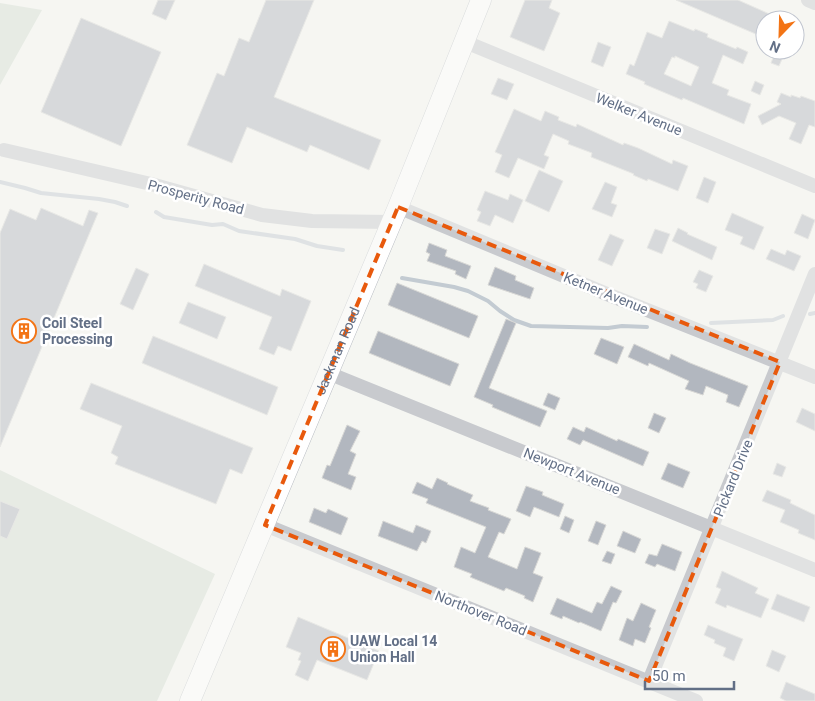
<svg xmlns="http://www.w3.org/2000/svg" width="815" height="701" font-family="Roboto,sans-serif">
  <style>
    .green { fill: #d5ded3 }
    .lines { fill: none; stroke-linecap: round; stroke-linejoin: round }
    .stream { stroke: #c3cbd2; stroke-width: 4 }
    .building { fill: #b2b7bf; stroke: #d7d7d5; fill-rule: evenodd }
    .secondary-casing { stroke: #b9bdc3; stroke-width: 21 }
    .street { stroke: #c8cace; stroke-width: 14 }
    .secondary { stroke: #fff; stroke-width: 20 }
    .marked { fill: none; stroke: #e8590c; stroke-width: 4; stroke-dasharray: 10 6; stroke-linejoin: round }
    .labels { text-anchor: middle; stroke-width: 5; stroke-linejoin: round; paint-order: stroke }
    .street-label { font-size: 14px; fill: #626f86; stroke: #fff }
    .poi-label { font-size: 14px; font-weight: bold; fill: #626f86; stroke: #fff; text-anchor: start }
  </style>
  <rect width="100%" height="100%" fill="#f5f6f2"/>
  <!-- green -->
  <path class="green" d="M0,3L42,10L0,85Z
    M0,470L215,574L157,701H0Z"/>
  <g class="lines">
    <!-- stream -->
    <path class="stream" d="M0,182L25,188L41,193L99,199L115,202L127,206
      M156,212L164,217L212,225L223,224L239,231L295,239L317,246L343,250
      M402,278L454,287L468,291L488,301L500,311L514,320L531,326L608,328L622,326L647,327
      M810,314L815,313
      M711,323L773,320L783,316"/>
  </g>
  <!-- building -->
  <path class="building" d="M158,0H175L166,20L152,14Z
    M266,0H314L274,97L381,140L369,170L310,145L307,152L247,127L232,163L187,145L217,73L224,76L239,38L249,42Z
    M525,0H552L549,8L560,13L544,51L510,37Z
    M676,0H738L783,20H765V38Z
    M81,18L161,52L121,146L41,112Z
    M669,21L694,31L695,29L708,34L707,37L736,49L737,47L748,52L743,64L723,55L712,83L729,90L727,95L751,104L744,124L683,98L682,100L644,84L645,82L626,74L630,64L634,66L647,32L662,38ZM675,56L699,67L691,86L664,74L672,57L675,58Z
    M598,42L611,47L603,67L591,62Z
    M776,50H786L779,66L771,63Z
    M498,78L514,84L507,100L491,94Z
    M755,81L764,85L760,95L751,91Z
    M781,93L791,97V95L800,98L801,96L815,101V127L809,125L801,144L789,139L796,123L779,116L762,125L758,116L781,104L777,102Z
    M514,109L541,121L545,111L559,117L558,120L576,127L577,124L623,145L624,143L638,148L672,164L673,160L688,166L678,191L648,179L647,181L633,175L634,174L591,157L592,153L568,144L569,141L553,134L544,155L549,157L544,169L518,158L509,178L495,172L502,155L495,152Z
    M539,170L563,181L549,212L525,201Z
    M704,177L716,182L708,203L696,198Z
    M605,182L617,187L611,203L617,205L612,217L592,209Z
    M485,191L508,200L510,194L523,200L513,223L495,215L490,226L477,221L481,212L477,210Z
    M41,208L83,226L89,210L98,213L0,447V233L10,209L36,220Z
    M732,213L764,227L754,250L740,244L743,237L725,230Z
    M802,214L815,220L808,239L794,233Z
    M678,228L688,233L687,234L717,247L712,260L672,241Z
    M655,229L670,234L662,254L647,248Z
    M610,234L624,240L612,266L598,260Z
    M429,243L447,250L445,256L471,266L466,279L455,274L456,271L427,261L430,254L426,252Z
    M771,249L785,255L787,250L801,256L794,271L766,259Z
    M204,264L280,296L282,289L311,301L291,351L278,346L274,355L259,349L272,317L195,286Z
    M495,267L516,276L515,280L534,288L530,299L488,285Z
    M136,268L149,274L133,310L120,304Z
    M699,270L713,276L706,292L696,288L698,284L693,282Z
    M397,283L478,316L469,338L388,305Z
    M188,302L226,317L217,339L179,323Z
    M506,319L516,323L489,388L547,411L540,427L492,407L493,405L474,397Z
    M378,331L459,364L450,386L369,353Z
    M153,336L278,387L267,415L142,363Z
    M601,338L624,347L617,364L594,354Z
    M634,344L669,360L671,354L690,363L748,386L739,407L726,402L728,395L706,386L703,395L685,389L689,381L649,363L648,366L628,357Z
    M91,383L253,448L242,474L230,469L216,504L115,464L118,457L111,453L122,426L80,409Z
    M548,393L560,398L555,410L543,405Z
    M802,408L815,414V431L796,422Z
    M654,413L666,418L659,433L648,428Z
    M347,425L360,431L350,451L356,454L348,474L356,477L351,490L322,478L327,465L330,466Z
    M573,427L584,432L586,427L617,441L618,439L649,452L643,466L583,440L580,445L567,439Z
    M668,463L690,472L683,488L661,479Z
    M777,463L786,467L782,477L773,474Z
    M437,478L448,483L447,484L473,495L470,501L489,508L488,510L511,519L504,534L499,532L488,557L517,569L525,547L541,553L533,573L543,577L533,602L524,598L525,596L506,588L504,591L470,577L472,574L454,567L461,547L475,553L486,527L426,503L428,499L412,493L417,482L432,489Z
    M526,486L543,492L542,495L564,504L559,517L534,507L530,517L516,511Z
    M767,490L791,500L790,503L815,515V540L798,533L799,530L780,522L785,510L762,501Z
    M0,501L20,509L7,539L0,536Z
    M314,508L326,513L328,509L348,518L341,535L309,522Z
    M565,516L574,520L569,533L560,529Z
    M383,521L413,533L416,525L431,531L426,543L422,541L417,551L378,536Z
    M596,521L606,525L598,545L588,541Z
    M623,531L641,539L635,553L617,546Z
    M662,544L682,552L675,571L657,564L655,567L645,563L649,554L657,556Z
    M607,551L615,554L611,564L602,561Z
    M722,571L758,588L755,593L769,599L761,618L727,605L726,608L715,603L721,589L716,587Z
    M611,586L622,591L616,603L613,602L601,631L580,622L579,623L563,616L562,619L550,614L557,598L592,613L597,602L602,604Z
    M777,594L810,607L804,622L771,609Z
    M641,603L656,610L649,627L651,628L645,643L635,639L633,646L619,640L627,618L633,621Z
    M298,617L379,651L367,680L317,660L308,681L295,675L301,661L298,660L301,653L286,647Z
    M708,625L743,639L734,661L723,656L726,648L714,643L715,640L704,635Z
    M772,650L786,656L779,672L766,666Z
    M786,682L815,694V701H786L780,698Z"/>
  <g class="lines">
    <defs>
      <g id="secondary">
        <path id="s1" d="M190,701L398,207L481,0"/>
      </g>
    </defs>
    <!-- secondary casing -->
    <use href="#secondary" class="secondary-casing"/>
    <!-- street -->
    <path class="street" d="M808,0L815,3
      M463,41L815,186
      M4,150L151,184L262,215L312,221L392,222
      M398,207L607,294L815,377
      M328,373L815,570
      M265,525L696,701
      M649,681L815,274"/>
    <!-- secondary -->
    <use href="#secondary" class="secondary"/>
  </g>
  <!-- marked area -->
  <path d="M0 0H815V701H0ZM398,207L780,362L649,681L265,525Z" fill="#f5f6f2" fill-opacity=".55" fill-rule="evenodd"/>
  <path class="marked" d="M398,207L780,362L649,681L265,525Z"/>
  <!-- icons -->
  <defs>
    <symbol id="building-ring" viewBox="-11 -11 22 22"><circle r="9.5" fill="#fff" stroke="#f37415" stroke-width="1.5"/><path d="M-4-6H4V6H1V3H-1V6H-4ZM-2.5-4.3h1.7v1.8h-1.7ZM.8-4.3h1.7v1.8H.8ZM-2.5-1h1.7V.8h-1.7ZM.8-1h1.7V.8H.8Z" fill="#f37415"/></symbol>
  </defs>
  <g fill-rule="evenodd">
    <use href="#building-ring" x="10" y="317" width="28" height="28"/>
    <use href="#building-ring" x="319" y="635" width="28" height="28"/>
  </g>
  <g class="labels">
    <!-- street labels -->
    <g class="street-label">
      <text transform="translate(639 114) rotate(22)" y="5">Welker Avenue</text>
      <text transform="translate(196 197) rotate(15)" y="5">Prosperity Road</text>
      <text transform="translate(606 293) rotate(22)" y="5">Ketner Avenue</text>
      <text dy="5" stroke="none"><textPath href="#s1" startOffset="380">Jackman Road</textPath></text>
      <text transform="translate(572 471) rotate(22)" y="5">Newport Avenue</text>
      <text transform="translate(733 478) rotate(-68)" y="5">Pickard Drive</text>
      <text transform="translate(481 613) rotate(22)" y="5">Northover Road</text>
    </g>
    <!-- poi labels -->
    <g class="poi-label">
      <text x="42" y="328">Coil Steel<tspan x="42" dy="16">Processing</tspan></text>
      <text x="350" y="646">UAW Local 14<tspan x="350" dy="16">Union Hall</tspan></text>
    </g>
  </g>
  <!-- north arrow -->
  <g transform="translate(780 35) rotate(203)"><circle r="24" fill="#ffffff" stroke="#c0c5cf"/>
  <path d="M0-4L9 19L0 12L-9 19Z" fill="#f37415"/>
  <text y="-8" font-size="14" font-weight="bold" text-anchor="middle" fill="#626f86">N</text>
  </g>
  <!-- scale -->
  <path d="M645 681v8h89v-8" fill="none" stroke="#626f86" stroke-width="2.5"/>
  <text x="652" y="681" font-size="15" fill="#626f86" stroke="#ffffff" stroke-width="4" paint-order="stroke">50 m</text>
</svg>
